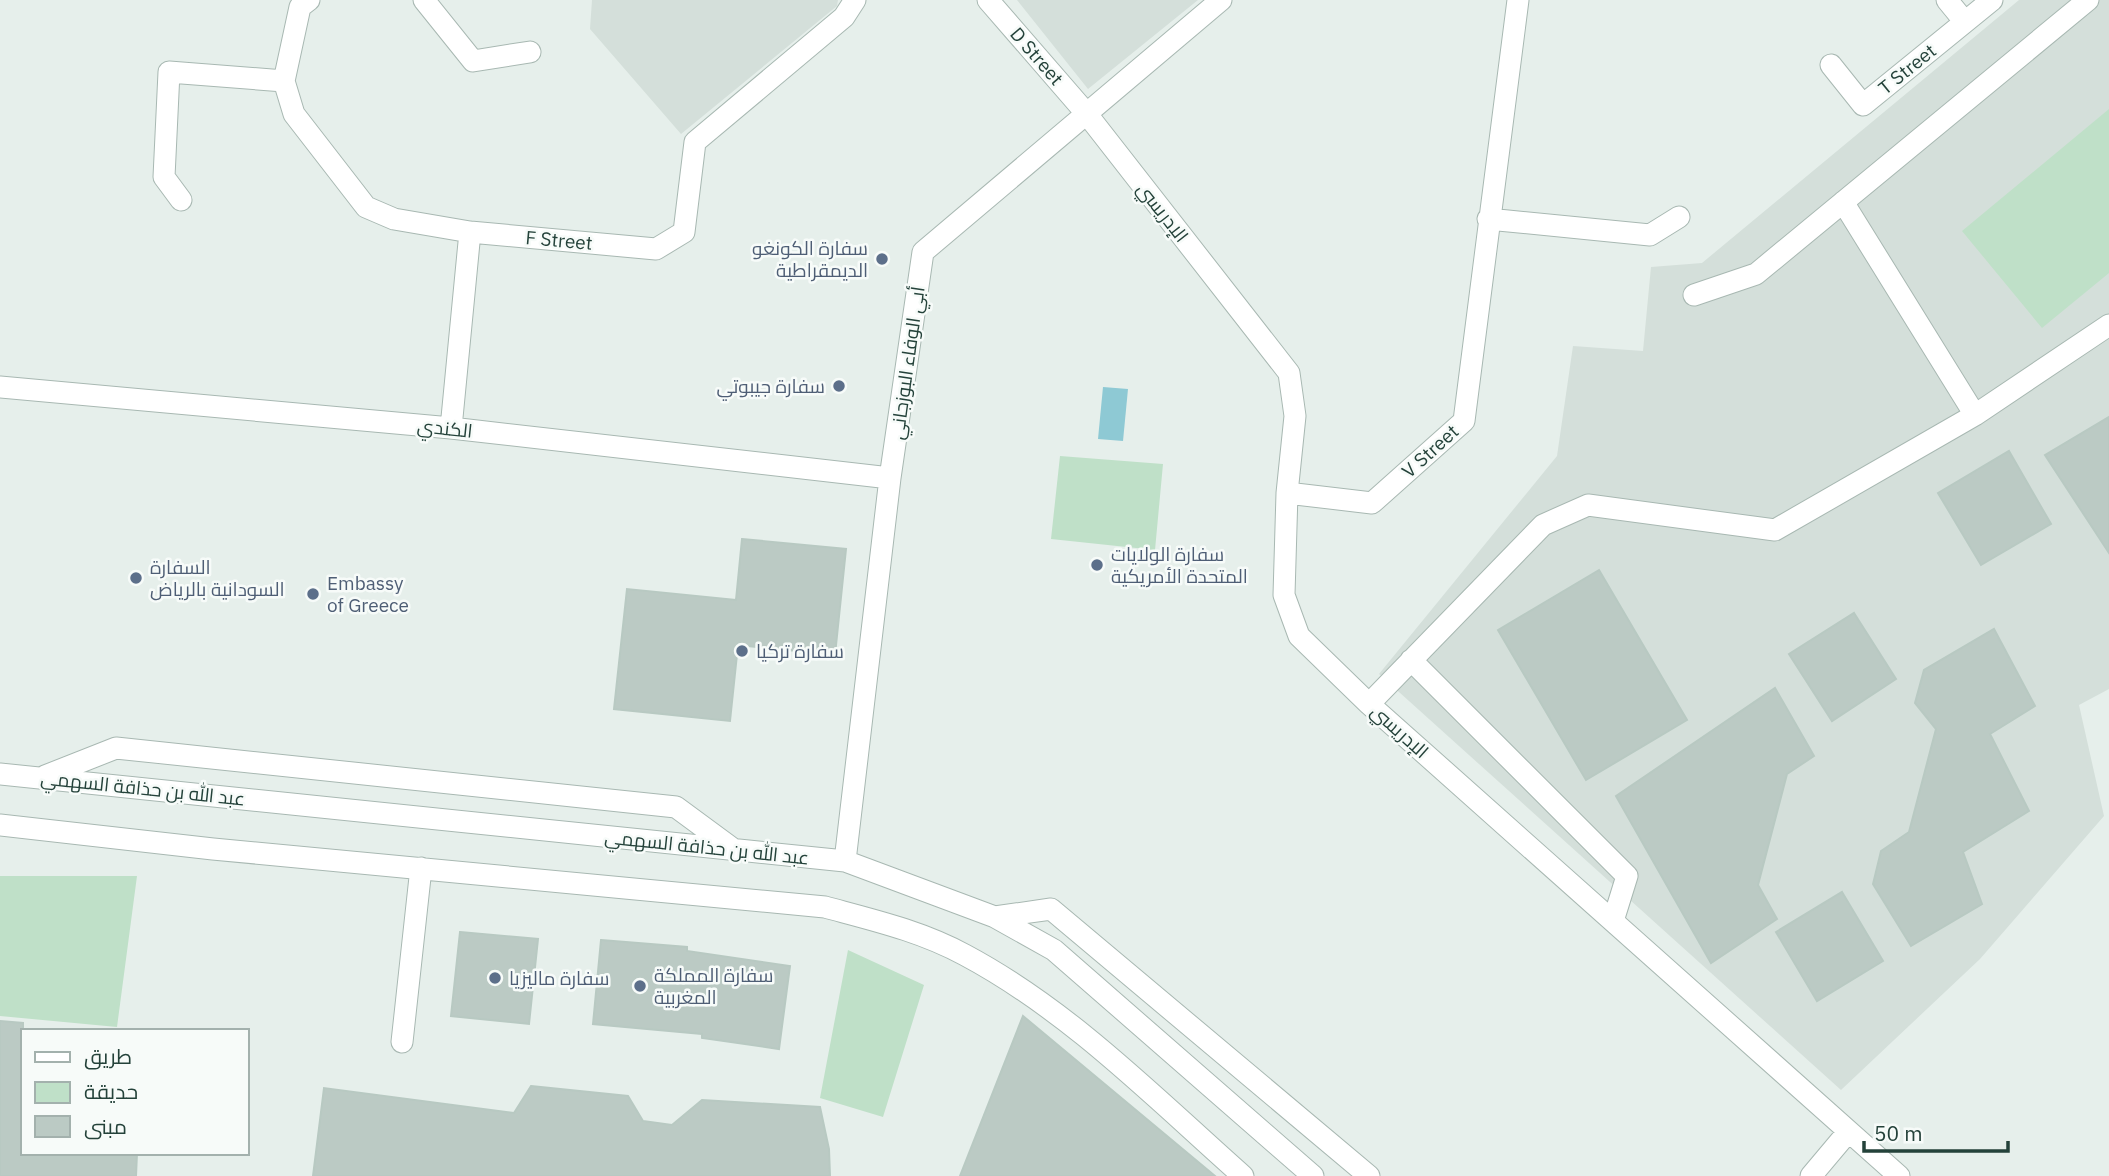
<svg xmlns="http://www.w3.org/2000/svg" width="2109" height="1176" font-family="'IBM Plex Sans',Cairo,sans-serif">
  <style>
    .built { fill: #d4dfda }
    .green { fill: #bfe0c8 }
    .water { fill: #8ec9d4 }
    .building { fill: #bbcac4; stroke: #b8c9c2; stroke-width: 2 }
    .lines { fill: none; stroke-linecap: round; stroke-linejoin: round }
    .minor-casing { stroke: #a8b8b2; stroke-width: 23 }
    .minor { stroke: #fff; stroke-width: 21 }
    .service-dot { fill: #5c6f8a; stroke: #f7fbf9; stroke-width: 2.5 }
    .labels { text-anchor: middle; stroke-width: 5; stroke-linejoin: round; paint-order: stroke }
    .street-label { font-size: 19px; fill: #24423a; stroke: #f7fbf9 }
    .service-label { font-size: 19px; fill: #4e5e75; stroke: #f7fbf9; text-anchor: start }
  </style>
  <rect width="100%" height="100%" fill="#e6efeb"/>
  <!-- built -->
  <path class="built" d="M592,0H838L837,6L681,134L590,29Z
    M1017,0H1198L1088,89Z
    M2019,0H2109V689L2079,705L2104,816L1980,959L1841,1090L1379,674L1557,456L1573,346L1643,351L1651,267L1702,263Z"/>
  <!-- green -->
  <path class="green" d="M2109,109V273L2042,328L1962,231Z
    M1060,456L1163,464L1155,550L1051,539Z
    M0,876H137L117,1027L0,1016Z
    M848,950L924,985L883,1117L820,1098Z"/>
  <!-- water -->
  <path class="water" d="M1103,387L1128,389L1123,441L1098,439Z"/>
  <!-- building -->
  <path class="building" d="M2109,417V553L2045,455Z
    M2009,451L2051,524L1981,565L1938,493Z
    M742,539L846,549L835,655L738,645L730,721L614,709L627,589L736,600Z
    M1599,570L1687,720L1586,780L1498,630Z
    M1854,613L1896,679L1832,721L1789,654Z
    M1994,629L2035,706L1990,734L2029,811L1963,852L1982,904L1911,946L1873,884L1881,851L1909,832L1936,729L1915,703L1924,670Z
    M1775,688L1814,756L1787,774L1758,885L1777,919L1711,963L1616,796Z
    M1842,892L1883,961L1817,1001L1776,932Z
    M460,932L538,939L529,1024L451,1016Z
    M601,940L687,947V951L790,966L779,1049L702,1038V1034L593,1024Z
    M1023,1016L1215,1176H960Z
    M0,1021L23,1023V1153H137L136,1176H0Z
    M531,1086L628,1096L643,1121L672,1125L702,1100L820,1107L829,1149L830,1176H313L324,1088L514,1113Z"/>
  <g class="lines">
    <defs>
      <path id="minor" d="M309,0L300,7L284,81L294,114L366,207L394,219L470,232L656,249L684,232L695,142L844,17L855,0
        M424,0L473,61L530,52
        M988,0L1086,113L1289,373L1295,416L1287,493L1284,595L1299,636L1369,704L1899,1176
        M1947,0L1965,22
        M1831,65L1863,105L1992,0
        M181,200L164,177L169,72L284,81
        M1488,219L1650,235L1679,217
        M1694,295L1756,274L2088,0
        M0,387L451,428L890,478
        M1975,415L2109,325
        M451,428L470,232
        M1287,493L1372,503L1464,421L1518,0
        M1411,660L1627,876L1613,921
        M1369,704L1543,525L1588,505L1775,530L1975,415L1843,202
        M0,774L845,861L995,917L1054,950L1313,1176
        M45,776L116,748L676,807L733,849
        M0,825L213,849L825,907C873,920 921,931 965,955C1070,1011 1155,1098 1243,1176
        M845,861L890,478L923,252L1221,0
        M995,917L1051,909L1369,1176
        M402,1042L421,868
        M1811,1176L1848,1132"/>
    </defs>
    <!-- minor casing -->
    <use href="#minor" class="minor-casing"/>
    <!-- minor -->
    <use href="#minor" class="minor"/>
  </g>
  <!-- markers -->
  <g class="service-dot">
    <circle cx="882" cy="259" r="7"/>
    <circle cx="839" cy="386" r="7"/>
    <circle cx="1097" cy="565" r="7"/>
    <circle cx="136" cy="578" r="7"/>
    <circle cx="313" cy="594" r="7"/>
    <circle cx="742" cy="651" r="7"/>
    <circle cx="495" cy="978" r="7"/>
    <circle cx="640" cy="986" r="7"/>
  </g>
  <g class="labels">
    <!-- street labels -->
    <g class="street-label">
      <text transform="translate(1037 56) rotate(49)" y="7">D Street</text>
      <text transform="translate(1907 69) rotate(-39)" y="7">T Street</text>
      <text transform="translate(1163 212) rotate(52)" y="7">الإدريسي</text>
      <text transform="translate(559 240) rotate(5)" y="7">F Street</text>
      <text transform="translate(907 363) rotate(-82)" y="7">أبي الوفاء البوزجاني</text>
      <text transform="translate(445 428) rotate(6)" y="7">الكندي</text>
      <text transform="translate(1430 451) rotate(-42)" y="7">V Street</text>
      <text transform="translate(1400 731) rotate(42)" y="7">الإدريسي</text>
      <text transform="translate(143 788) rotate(6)" y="7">عبد الله بن حذافة السهمي</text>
      <text transform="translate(707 847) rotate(6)" y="7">عبد الله بن حذافة السهمي</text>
    </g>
    <!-- service labels -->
    <g class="service-label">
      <text x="868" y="255" text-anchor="end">سفارة الكونغو<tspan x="868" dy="22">الديمقراطية</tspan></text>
      <text x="825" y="393" text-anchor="end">سفارة جيبوتي</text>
      <text x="1111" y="561">سفارة الولايات<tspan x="1111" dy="22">المتحدة الأمريكية</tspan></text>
      <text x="150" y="574">السفارة<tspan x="150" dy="22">السودانية بالرياض</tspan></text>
      <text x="327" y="590">Embassy<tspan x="327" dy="22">of Greece</tspan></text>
      <text x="756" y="658">سفارة تركيا</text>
      <text x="654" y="982">سفارة المملكة<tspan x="654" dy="22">المغربية</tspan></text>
      <text x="509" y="985">سفارة ماليزيا</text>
    </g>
  </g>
  <!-- legend -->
  <rect x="21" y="1029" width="228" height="126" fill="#f7fbf9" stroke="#a3b1ad" stroke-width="2"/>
  <rect x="35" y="1052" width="35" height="10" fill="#ffffff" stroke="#a3b1ad" stroke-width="2"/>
  <text x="84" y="1064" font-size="21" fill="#24423a">طريق</text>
  <rect x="35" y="1082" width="35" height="21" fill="#bfe0c8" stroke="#a3b1ad" stroke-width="2"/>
  <text x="84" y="1099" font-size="21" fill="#24423a">حديقة</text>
  <rect x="35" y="1116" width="35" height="21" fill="#bbcac4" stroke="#a3b1ad" stroke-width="2"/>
  <text x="84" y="1134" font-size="21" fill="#24423a">مبنى</text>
  <!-- scale -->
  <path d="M1864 1141v10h144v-10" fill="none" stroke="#24423a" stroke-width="3.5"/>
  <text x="1874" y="1141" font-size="21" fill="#24423a" stroke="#f7fbf9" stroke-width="5" paint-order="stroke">50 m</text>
</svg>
